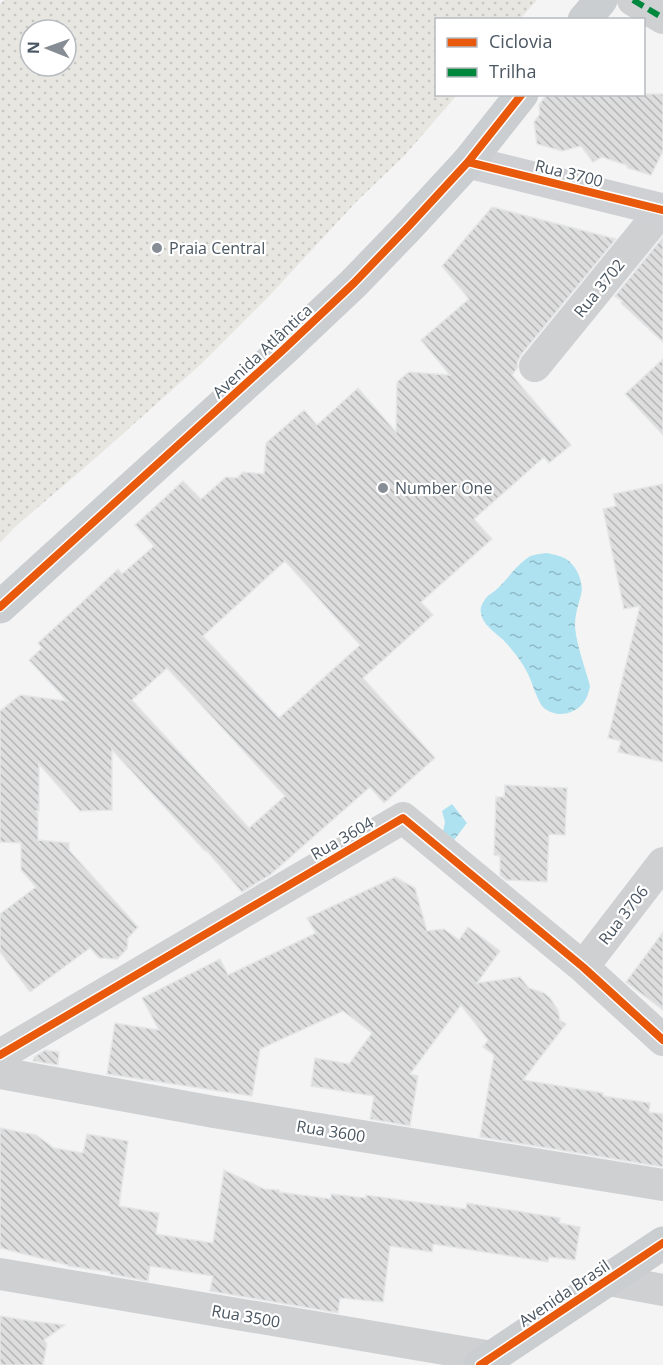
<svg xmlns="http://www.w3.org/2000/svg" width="663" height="1365" viewBox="0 0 663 1365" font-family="'Open Sans',sans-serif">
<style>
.sand{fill:url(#sand-dots);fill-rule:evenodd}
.water{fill:url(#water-ripples)}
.building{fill:url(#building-back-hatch);stroke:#e5e6e7;stroke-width:1.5;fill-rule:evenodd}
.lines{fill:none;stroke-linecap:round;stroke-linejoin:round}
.street{stroke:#ced0d2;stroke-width:32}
.secondary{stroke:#ced0d4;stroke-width:33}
.primary{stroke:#caced1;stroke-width:33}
.quiet{stroke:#00873e;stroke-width:6;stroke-dasharray:12 6;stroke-linecap:butt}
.cycleway-casing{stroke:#fff;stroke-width:11}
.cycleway{stroke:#e8590c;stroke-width:8}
.poi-dot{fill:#868d94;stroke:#fff;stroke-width:2}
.labels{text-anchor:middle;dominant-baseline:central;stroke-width:4.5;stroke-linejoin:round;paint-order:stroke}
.street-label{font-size:16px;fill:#4a5661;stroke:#fff}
.poi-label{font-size:16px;fill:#4a5661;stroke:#fff;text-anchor:start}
</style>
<defs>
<pattern id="sand-dots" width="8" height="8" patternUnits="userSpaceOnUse" patternTransform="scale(1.5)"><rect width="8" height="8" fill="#e7e6e1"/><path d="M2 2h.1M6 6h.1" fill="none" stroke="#c8c7c4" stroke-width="1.8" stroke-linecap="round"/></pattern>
<pattern id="water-ripples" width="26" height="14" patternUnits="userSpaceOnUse" patternTransform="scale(1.5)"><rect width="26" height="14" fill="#aee2f0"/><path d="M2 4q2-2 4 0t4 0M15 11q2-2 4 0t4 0" fill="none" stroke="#90bac6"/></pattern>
<pattern id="building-back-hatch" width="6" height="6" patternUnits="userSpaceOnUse" patternTransform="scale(1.5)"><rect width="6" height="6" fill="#ddddde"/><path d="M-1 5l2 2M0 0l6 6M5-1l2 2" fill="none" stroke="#b5b6b7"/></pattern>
</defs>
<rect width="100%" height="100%" fill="#f4f4f4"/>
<!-- sand -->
<path class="sand" d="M4,0h533l-17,19 -84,1v74l21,1 -53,61 -47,45 -86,93 -71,71 -101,90 -84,72 -15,16v-539zM30,30h36v36h-36z"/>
<!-- water -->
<path class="water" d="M547,553c8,2 16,3 22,8 9,8 15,23 12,34 -3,11 -6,19 -6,32 2,20 10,40 15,59 -2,11 -6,20 -17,25 -9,5 -22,4 -30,-4 -5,-5 -11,-25 -15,-33 -5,-11 -13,-21 -21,-30 -8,-10 -24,-17 -26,-31 -1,-4 0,-8 3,-12 3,-6 9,-8 13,-12 10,-9 18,-22 29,-30 6,-5 14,-5 21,-6z
M452,804l15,19 -16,21 -9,-7 3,-15 -3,-11z"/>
<!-- building -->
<path class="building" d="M547,94h116v57l-12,24 -23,-7 -2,-3 -24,-8 -9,5 -12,-16 -19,5 -25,-7 -3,-22 6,-8 -1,-9z
M492,207l124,32 -95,116 -4,8 1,4 -6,8 59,70 -22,18 -5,-6 -70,62 18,20 -71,63 12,13 -70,63 72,80 -51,45 -14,-16 -100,88 -28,17 -36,-42 -1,1 -93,-101v60l-32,1 -41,-47v47h-3l2,3v26l31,3v7l69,77 -10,11 -1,11 -10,10 -18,-1 -9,-10 -60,44 -30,-40v-38l36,-27 -15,-17v-27l-21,-1v-131l20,-16 47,6 -38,-41 13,-12 -4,-5 80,-74 4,5 32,-28 -19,-21 48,-44 18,18 25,-22 11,1 6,-6 21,2 2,-31 38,-33 13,15 41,-37 38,44 1,-50 12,-10 41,3 -29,-35 48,-41 -27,-33zM285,561l75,84 -81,73 -76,-82zM167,668l118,128 -36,32 -117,-128z
M663,237v105l-42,-39 1,-2 -7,-5z
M663,359v76l-38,-41z
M663,484v278l-45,-10 3,-11 -13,-3 32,-132 -16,3 -21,-100 13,-3 -3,-12z
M505,785l62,3 -2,47 -16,-1 -2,48 -41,-2 -6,-5v-19l-6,-1 2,-58h8z
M395,877l20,11 12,43 17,-2 15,11 9,-13 32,24 -23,32 43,-6 9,11 15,5 6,5 8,12 2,10 6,4 -43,56 80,13v3l47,7 -1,9 14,2v53l-183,-30 14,-82 -11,-8 5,-7 -27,-35 -51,69 8,2 -8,50 -40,-7 4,-23 -63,-10 4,-28 34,6 23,-31 -29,-22 -83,38 -8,47 -145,-22 8,-51 44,7 -17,-32 78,-39 8,16 88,-42 -9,-15z
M663,932v78l-37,-28z
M45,1050l14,2 -1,13 -25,-4 1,-4z
M0,1128l36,7 18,13 29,5 4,-19 41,7 -9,65 40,7 -3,21 57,9 11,-73 40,19 15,1v2l52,7v-5l35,4v-3l100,14 1,-6 93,15 -1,5 21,4 -5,33 -26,-3 -1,5 -115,-18 -1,8 -42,-6 -7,56 -43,-4 -2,15 -128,-22 3,-15 -63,-10 -2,15 -38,-7v-2l-42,-6v-1l-68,-17z
M0,1316l31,5 34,4 -21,15 3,4 -4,21h-43z"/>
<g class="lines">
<!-- street -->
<path class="street" d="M633,0l30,18
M535,366l127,-156
M583,967l80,-104
M0,1055l403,-237 180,149 80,73
M0,1073l214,39 449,73
M0,1274l492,83
M609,1280l54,10"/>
<!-- secondary -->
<path class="secondary" d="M468,162l195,48"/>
<!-- primary -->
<path class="primary" d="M584,20l17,-20
M0,607l283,-257 71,-67 54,-56 60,-65 54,-68
M480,1365l183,-122"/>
<!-- quiet -->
<path class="quiet" d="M633,0l30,18"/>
<defs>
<path id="cycleway" d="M468,162l195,48
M0,607l283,-257 71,-67 54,-56 60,-65 54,-68
M0,1055l403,-237 180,149 80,73
M480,1365l183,-122"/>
</defs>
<!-- cycleway casing -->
<use href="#cycleway" class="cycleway-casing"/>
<!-- cycleway -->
<use href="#cycleway" class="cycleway"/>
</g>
<!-- markers -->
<g class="poi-dot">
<circle cx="157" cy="248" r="6"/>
<circle cx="383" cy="488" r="6"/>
</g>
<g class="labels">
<!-- street labels -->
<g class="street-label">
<text transform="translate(569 173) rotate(14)">Rua 3700</text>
<text transform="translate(599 288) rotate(-51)">Rua 3702</text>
<text transform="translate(262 351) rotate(-43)">Avenida Atlântica</text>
<text transform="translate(342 838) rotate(-30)">Rua 3604</text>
<text transform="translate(623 915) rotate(-52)">Rua 3706</text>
<text transform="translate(331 1131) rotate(9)">Rua 3600</text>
<text transform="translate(564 1293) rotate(-34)">Avenida Brasil</text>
<text transform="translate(246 1316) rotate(10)">Rua 3500</text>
</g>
<!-- poi labels -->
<g class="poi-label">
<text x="169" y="248">Praia Central</text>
<text x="395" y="488">Number One</text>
</g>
</g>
<!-- legend -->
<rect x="435" y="18" width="210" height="78" fill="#ffffff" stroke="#b7bbc0" stroke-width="1.5"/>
<rect x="447" y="38" width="30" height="9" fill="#e8590c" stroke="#b7bbc0" stroke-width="1.5"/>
<text x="489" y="48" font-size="18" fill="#4a5661">Ciclovia</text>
<rect x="447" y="68" width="30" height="9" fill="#00873e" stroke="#b7bbc0" stroke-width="1.5"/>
<text x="489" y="78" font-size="18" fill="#4a5661">Trilha</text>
<!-- north arrow -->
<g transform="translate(48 48) rotate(271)"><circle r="28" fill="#ffffff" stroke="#b7bbc0" stroke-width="1.5"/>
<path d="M0-4.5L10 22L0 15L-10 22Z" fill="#868d94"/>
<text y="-9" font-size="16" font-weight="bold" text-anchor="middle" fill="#4a5661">N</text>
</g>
</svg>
